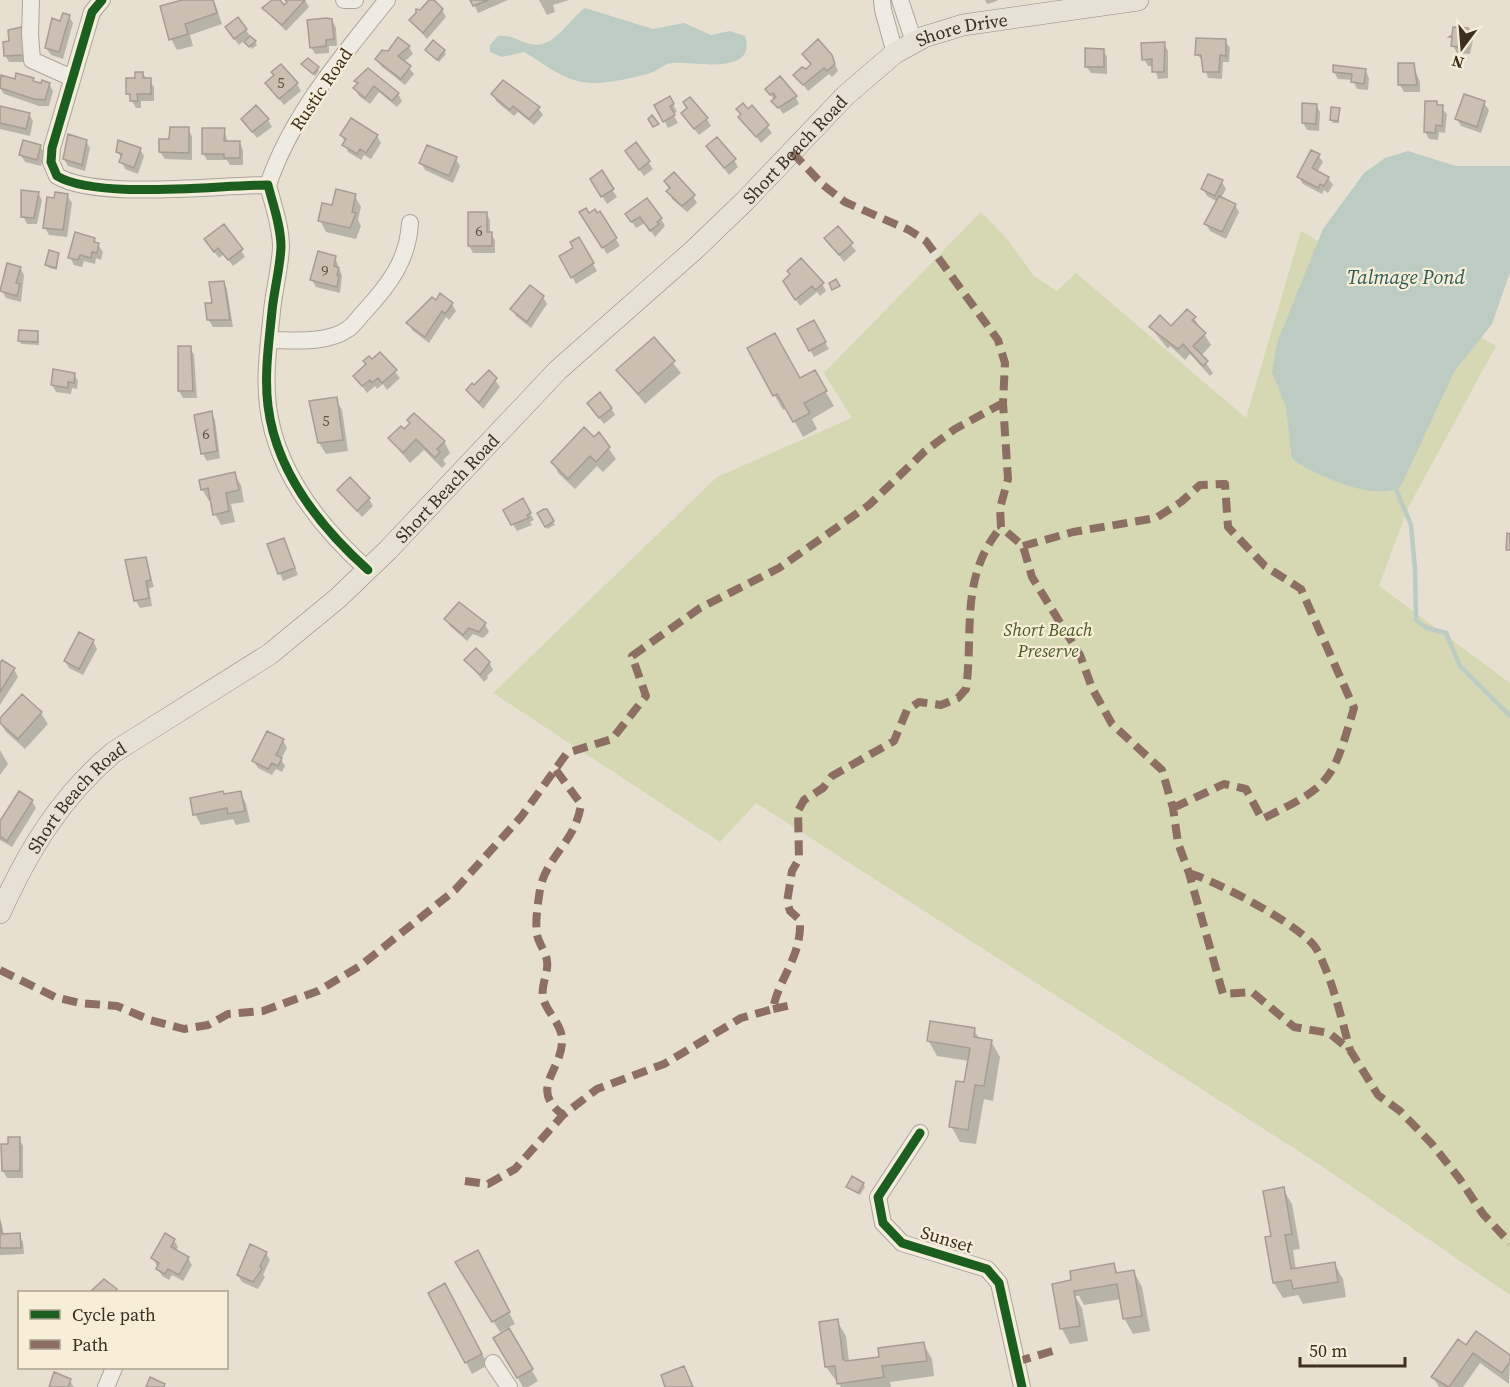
<svg xmlns="http://www.w3.org/2000/svg" width="1510" height="1387" viewBox="0 0 1510 1387" font-family="'Source Serif 4',serif">
<style>
.green{fill:#d6d7b3}
.water{fill:#bcccc2}
.shadow{fill:#0003}
.lines{fill:none;stroke-linecap:round;stroke-linejoin:round}
.stream{stroke:#bcccc2;stroke-width:4.5}
.building{fill:#cbbfb2;stroke:#a89c90;stroke-width:1.5}
.minor-casing{stroke:#ada599;stroke-width:18}
.major-casing{stroke:#928b80;stroke-width:22}
.minor{stroke:#efebe3;stroke-width:16}
.major{stroke:#e6e1d4;stroke-width:21}
.quiet{stroke:#8d6e63;stroke-width:8;stroke-dasharray:15 8;stroke-linecap:butt}
.cycleway-casing{stroke:#f7eed8;stroke-width:13}
.cycleway{stroke:#1b5e20;stroke-width:9}
.labels{text-anchor:middle;dominant-baseline:central;stroke-width:4.5;stroke-linejoin:round;paint-order:stroke}
.number-label{font-size:15px;fill:#605244}
.street-label{font-size:18px;fill:#3d2e20;stroke:#f7eed8}
.park-label{font-size:18px;font-style:italic;fill:#4d5a26;stroke:#f7eed8}
.water-label{font-size:20px;font-style:italic;fill:#2f5d5a;stroke:#f7eed8}
</style>
<rect width="100%" height="100%" fill="#e7e0d1"/>
<!-- green -->
<path class="green" d="M981,212l27,28 26,36 23,15 19,-18 170,145 55,-187 195,115 -88,162 -29,78 131,97v612l-187,-128 -567,-364 -36,39 -227,-149 224,-216 135,-59 -28,-45z"/>
<!-- water -->
<path class="water" d="M585,8l68,21 31,-6 27,12 19,-4 15,5c13,41 -54,25 -71,27 -9,0 -14,6 -21,9 -13,5 -45,11 -59,11 -29,0 -47,-18 -70,-31l-22,5 -12,-5v-7l8,-9c12,-2 21,5 32,8 24,6 39,-25 55,-36z
M1408,151l48,15h54v106l-18,52 -38,48 -53,114c-23,18 -88,-12 -109,-27l-6,-52 -14,-35 5,-29 46,-114 41,-56 21,-15z"/>
<!-- shadow -->
<path class="shadow" d="M183,0h31l8,24 -32,11 3,11 -16,4 -6,-11z
M274,0h4l6,7 4,-4 -2,-3h19l4,7 -23,24 -22,-22z
M472,0h36l-30,13z
M539,0h30l-16,5 2,7 -8,3z
M985,0h12v1l-10,3z
M415,10h27l4,7 -19,22 -16,-19 6,-6z
M69,16l4,7 -10,36 -12,-4 -5,-7 15,-26z
M332,21l4,7 1,18h-8v7l-14,1 -4,-7z
M11,29l16,33h-18l-4,-7 5,-12z
M246,30l11,15 -5,4 -7,-9 -6,5 -8,-10z
M1469,33l4,7 -3,14 -13,-1 -4,-7z
M1225,41l5,7 -1,14h-6l-1,17 -14,-1 -5,-16 -6,-8z
M1164,44l4,7v27l-10,1 -4,-13h-6l-4,-7z
M409,47l4,7 -9,8 10,12 -9,11 -24,-19 -5,-7 13,-7z
M1103,50l4,7v17l-16,-1 -5,-7z
M444,51l2,3 -7,8 -10,-9z
M804,55l27,1 7,15 -6,6 -3,-3 -21,17 -13,-16 11,-4 6,-5z
M303,65l15,3 1,3 -4,5z
M1413,65l7,17v10h-16l-4,-7z
M368,70l30,24 4,7 -5,6 -18,-15 -9,12 -11,-8 -4,-7 3,-4 -2,-4z
M1365,70l4,8 -1,12 -11,-1 -4,-9 -15,-1 -4,-7z
M142,73l12,14v14h-13v7h-5l-8,-14v-15h8z
M2,77l47,7 4,7 -4,15h-10l-35,-12 -4,-6z
M267,84h30l4,7 -17,14z
M767,89l28,7 4,8 -16,10z
M493,95l45,13 5,7 -9,10 -16,-13 -4,4 -17,-14z
M670,98l7,14 -4,2 5,9 -10,5 -12,-22z
M1436,103l11,11 -2,19 -6,-1 -1,8 -9,-1 -4,-7z
M1484,103l5,7 -8,23 -20,-7 -4,-7z
M1316,105l4,7 -1,19 -12,-1 -4,-7z
M0,107l29,7 4,7 -3,15 -30,-7z
M752,107l20,26 -11,10 -21,-26 2,-1 -4,-7 9,2z
M1339,110v13h-6l-2,-3z
M707,119l4,7 -12,9 -12,-15z
M268,120l4,7 -15,11 -10,-12z
M188,129l4,7v24l-27,-1 -5,-7z
M224,130l4,12h11l4,8v15h-13l-3,-5h-20l-4,-7z
M342,135l35,1 4,7 -10,16 -7,-4 -3,5 -13,-8z
M86,141l4,7 -5,23 -17,-5 -4,-7z
M636,144l17,25 -9,7 -13,-18z
M40,146l4,7 -3,13 -16,-4 -4,-7z
M708,147l26,13 4,7 -9,8z
M140,149l4,7 -6,18 -13,-5 -7,-18z
M1318,155l5,7 -6,10 11,6 5,7 -5,8 -4,-3 -2,4 -19,-10 -4,-7z
M456,159l4,7 -7,17 -28,-13 -4,-7z
M602,173l15,24 -10,7 -15,-25z
M666,181l27,15 4,7 -10,9 -15,-13z
M1222,182l4,7 -5,9 14,7 4,7 -13,27 -16,-8 -4,-7 12,-22 -11,-6 -4,-7z
M38,193l4,7 -5,24h-10l-4,-8z
M67,195l5,8 -5,34 -18,-2 -4,-7 11,-28z
M355,196l6,11 -3,13 3,6 -5,13 -30,-7 -6,-12z
M486,213l4,7v13l5,7v13h-22l-4,-7z
M581,213l7,2 11,-2 21,33 -13,8z
M627,215l34,4 4,7 -10,11 -10,-14 -9,5z
M837,228l19,23 -12,11 -18,-24z
M94,239l9,13 -2,8 -5,-2 -1,6 -11,-3 -2,6 -8,-2 -4,-8z
M579,239l18,32 -21,13 -15,-28 14,-7z
M210,246l31,4 4,7 -12,9 -9,-12 -5,4z
M58,254l-1,16 -8,-2 -2,-3z
M335,257l7,19 -2,17 -24,-6 -4,-7z
M20,268l4,7 -3,27 -15,-4 -4,-7z
M792,275l30,9 4,7 -6,5 -3,-4 -17,14 -11,-17z
M223,282l4,7 6,38h-20l-5,-8z
M530,287l13,10 4,7 -16,24 -15,-12 -4,-7z
M436,302l16,2 4,7 -7,9 -3,-3 -17,26 -17,-13 -4,-7 9,-12 3,3z
M1194,318l17,27 -10,11 12,17 -3,3 -20,-22 -5,6 -15,-14 -2,3 -17,-21h20z
M813,322l16,27 -15,8 -15,-27z
M37,333l2,12 -18,-1 -1,-3z
M654,339l27,34 -36,31 -27,-33z
M190,347l4,8 3,43h-14l-4,-7 1,-43z
M749,349l51,31 14,-8 20,34 -22,13 5,10 -14,8 -16,-29 -4,2z
M380,354l20,24 -13,12 -4,-6 -6,5 -2,-3 -8,7 -12,-17z
M489,372l11,15 -17,22 -16,-19 7,-2z
M74,374l4,7 -1,8 -5,-1 -1,6 -15,-2 -4,-7z
M336,399l6,11 6,41 -22,3 -7,-11z
M588,403l23,5 4,7 -11,9z
M211,413l4,7 5,38 -13,3 -4,-7 -7,-38z
M401,428l43,13 6,12 -7,7 3,4 -4,4 -18,-18 -14,13 -20,-24z
M599,434l17,25 -13,13 -6,-6 -22,23 -16,-15 -6,-11z
M234,474l7,11 3,17 -13,2 4,18 -14,3 -6,-11 -3,-14 -3,1 -7,-12z
M339,491l30,8 4,7 -11,11z
M522,500l12,20 -4,2 2,3 -15,6 -12,-20z
M546,511l9,14 -8,4 -8,-15z
M284,540l14,35 -15,6 -14,-36z
M145,558l9,29 -5,1 3,18 -12,2 -4,-7z
M459,604l26,20 4,8 -6,6 -10,-4 -6,7 -17,-15 -4,-7z
M93,641l4,8 -14,26 -14,-7 -4,-7z
M466,660l23,2 4,8 -6,6 1,2 -4,4z
M0,666l14,3 4,8 -18,28z
M41,713l7,11 -23,25 -19,-17 -6,-10z
M283,740l4,8 -6,11 4,7 -3,6 -6,-3 -4,6 -14,-7 -5,-8z
M0,750l8,14 -8,11z
M240,792l6,12 4,18 -14,3 -3,-6 -32,6 -6,-11 29,-18z
M32,801l4,7 -24,39 -12,-7v-16z
M974,1030l6,10 11,1 9,16 -7,44 -9,-2 -8,45 -16,-2 -9,-16 15,-42 3,-23 -32,-5 -9,-16z
M19,1139l4,7v32h-16l-4,-7 7,-25z
M863,1184l2,3 -5,8 -12,-8z
M1283,1189l9,15 8,45 -7,1 3,20 38,-7 9,16 3,18 -43,7 -5,-9 -15,3 -9,-15 -8,-45 7,-1z
M0,1217l4,18h15l4,7 1,12 -24,1z
M174,1240l4,7 -2,4 12,7 4,7 -9,16 -11,-6 -3,5 -7,-4 -9,-18z
M266,1253l4,7 -7,15 2,2 -7,12 -16,-7 -4,-7z
M457,1263h26l32,61 -15,8z
M1113,1265l6,9 15,-2 8,15 8,44 -17,3 -9,-16 -3,-19 -37,6 -5,-9h-4l7,12 6,33 -18,3 -8,-15 -8,-44 19,-3z
M430,1293l21,3 37,69 -16,9z
M837,1321l9,15 3,26 32,-4 42,-15 9,16 2,17 -44,6 1,5h-50l-15,-20z
M509,1331l29,50 -10,6h-5l-28,-48z
M1467,1347l43,9 -1,28 -29,-21 -17,24h-24l-6,-10z
M70,1381l4,6h-24z"/>
<g class="lines">
<!-- stream -->
<path class="stream" d="M1396,489l15,36 4,44 1,51 11,8 19,5 14,33 50,50"/>
</g>
<!-- building -->
<path class="building" d="M182,0h31l4,13 -32,11 3,10 -19,6 -9,-34z
M272,0h8l4,5 3,-3 -2,-2h20l-23,25 -20,-17z
M429,0h5l9,9 -20,24 -14,-13 7,-7v-4l4,1z
M470,0h18l-15,6z
M63,13l7,2 -11,37 -14,-4 7,-30 8,3z
M238,17l9,12 -13,10 -9,-12z
M326,18l6,1 2,20 -8,1v6l-16,2 -3,-28z
M22,27l2,28 -20,1 -1,-14 6,-1 -1,-11z
M1453,27l15,1 2,4 -3,16 -16,-2 1,-9h-3l3,-2z
M250,36l6,5 -7,6 -5,-5z
M398,37l12,9 -12,10 13,10 -10,13 -26,-20 7,-9 6,1z
M1196,38l30,1v17l-6,-1 -1,17h-16l-2,-17h-6z
M818,39l14,16 3,9 -8,7 -3,-3 -21,17 -10,-10 9,-8 4,2 5,-5 -9,-10z
M433,40l12,10 -8,10 -12,-10z
M1165,42l-1,30h-12v-13l-10,1 -1,-17z
M1085,48l19,1v18h-19z
M308,58l11,9 -6,7 -12,-10z
M1398,63h16l3,22h-19z
M281,64l17,19 -19,16 -14,-16 9,-8 -3,-3z
M1333,65l33,4 -2,15 -13,-2 1,-8 -19,-2z
M368,68l31,25 -7,8 -18,-15 -9,12 -12,-10 5,-5 -4,-2z
M135,72h8v6h8v16h-14l1,7h-8v-7h-4v-16h9z
M16,73l18,5 -1,3 8,2 1,-3 8,3 -5,17 -11,-1 -34,-11 1,-13 14,4z
M780,76l17,20 -19,12 -7,-7 5,-4 -3,-4 -3,2 -5,-6z
M503,80l37,27 -11,12 -16,-13 -3,4 -19,-16z
M1464,94l21,7 -8,26 -22,-8z
M670,96l4,8 -4,2 5,9 -12,7 -9,-17z
M690,97l18,21 -14,11 -13,-16 6,-5 -4,-6z
M1425,101h12v4h6l-1,21 -6,-1 -1,8 -11,-1z
M743,103l5,6 4,-4 17,20 -13,12 -18,-20 3,-3 -5,-5z
M1302,103l15,1 -1,20 -14,-1z
M256,105l13,14 -17,13 -11,-13z
M0,106l30,7 -4,16 -26,-6z
M1331,107l9,1 -2,13 -8,-1z
M652,115l7,9 -6,3 -5,-8z
M351,118l27,17 -12,18 -6,-4 -3,5 -15,-9 4,-6 -6,-4z
M170,127h19v26l-30,-1v-13h10z
M202,128h23l-1,13h16v17h-16v-4h-22z
M68,134l19,6 -5,25 -19,-6z
M717,137l19,22 -12,9 -18,-22z
M23,140l18,5 -4,15 -18,-5z
M118,140l23,8 -7,20 -15,-6 3,-8 -6,-2z
M636,142l14,19 -11,9 -14,-19z
M427,145l30,12 -8,19 -30,-13z
M1311,150l9,4 -8,14 17,9 -5,9 -4,-2 -2,4 -21,-11z
M602,170l12,19 -13,8 -11,-18z
M674,172l21,23 -13,11 -16,-15 4,-3 -6,-7z
M1208,174l15,6 -8,16 -14,-7z
M336,189l20,5 -4,18 4,1 -6,15 -32,-7 4,-18 10,2z
M21,190l18,2 -5,26 -13,-1z
M55,192l13,2 -5,36 -20,-2 4,-31 7,1z
M1219,196l17,8 -14,28 -18,-8z
M647,198l15,20 -5,4 2,2 -9,7 -10,-14 -9,5 -6,-8z
M586,208l3,5 6,-4 2,4 3,-2 17,27 -15,10 -23,-36z
M468,212h19v20h5v14h-24z
M224,224l19,25 -15,11 -10,-12 -4,4 -10,-13z
M838,226l15,17 -14,12 -15,-17z
M75,232l20,6 -1,4 5,1 -2,10 -5,-1 -1,6 -11,-3 -2,5 -10,-2z
M579,237l15,26 -23,15 -12,-22 14,-8 -3,-6z
M49,250l10,3 -3,15 -11,-3z
M318,251l18,5 -2,10 5,2 -2,7h2l-2,12 -27,-7z
M801,258l23,25 -9,7 -3,-4 -17,14 -12,-19 7,-7 -3,-3z
M7,263l14,4 -5,16 4,1 -3,12 -17,-5z
M836,279l4,7 -8,4 -3,-7z
M224,281l6,39h-23l-2,-17h7l-3,-21z
M530,285l14,11 -17,26 -17,-13z
M440,293l13,10 -8,11 -3,-3 -17,26 -19,-14 26,-26 4,3z
M1187,309l9,8 -4,3 14,13 -13,13 15,15 -5,5 -20,-22 -5,5 -29,-22 11,-12 11,11z
M814,320l12,22 -17,9 -12,-22z
M19,330l19,1v11l-20,-1z
M775,333l25,45 15,-8 12,21 -23,12 6,10 -17,9 -16,-28 -4,2 -26,-48z
M654,337l21,24 -37,33 -22,-24z
M178,346h13l2,45h-15z
M380,352l17,18 -15,13 -4,-5 -6,5 -2,-3 -8,6 -9,-10 13,-12 -3,-3 6,-5 3,3z
M53,369l22,4 -1,10 -6,-1v6l-17,-3z
M489,370l8,8 -18,25 -13,-13 6,-7 2,2z
M600,392l12,16 -13,10 -12,-15z
M337,397l6,43 -25,3 -9,-42z
M212,411l5,40 -16,3 -7,-39z
M414,413l31,28 -8,8 3,3 -5,6 -19,-19 -13,14 -15,-15 13,-12 3,3 6,-6 -3,-3z
M584,427l10,10 5,-5 11,15 -14,15 -6,-6 -22,23 -17,-17z
M235,472l4,18 -13,3 3,18 -16,4 -5,-27 -7,2 -2,-10z
M350,477l20,21 -13,13 -20,-21z
M523,498l8,15 -4,2 2,3 -18,7 -8,-15z
M544,509h3l7,12 -9,6 -8,-14z
M1507,533l3,1v16h-4z
M284,538l11,30 -17,6 -11,-30z
M146,557l5,23 -5,1 3,17 -15,3 -9,-41z
M459,602l27,21 -7,9 -10,-4 -6,7 -19,-16z
M79,632l15,8 -15,29 -15,-8z
M476,648l14,14 -10,13 -16,-15z
M2,660l13,8 -15,24v-29z
M22,694l20,18 -24,27 -18,-16v-5z
M267,731l17,8 -8,16 6,3 -4,8 -6,-3 -4,6 -16,-8z
M19,791l14,9 -26,41 -7,-5v-15z
M223,791l1,3 17,-3 4,20 -17,3 -1,-6 -34,7 -3,-17z
M930,1021l45,7 -1,9 18,3 -8,46 -9,-1 -7,45 -19,-3 7,-46 8,1 6,-34 -43,-7z
M8,1137h12v34h-18l-1,-27h7z
M852,1176l12,7 -6,10 -12,-6z
M1284,1187l8,47 -7,1 6,34 44,-7 3,20 -45,7 -2,-9 -18,3 -8,-46 6,-1 -8,-45z
M0,1222l2,12 18,-1 1,15h-21z
M165,1233l10,6 -4,8 18,10 -10,18 -11,-6 -3,5 -9,-5 3,-6 -8,-5z
M250,1244l17,8 -7,14 2,3 -9,13 -16,-7z
M478,1250l32,62 -18,10 -37,-60z
M1114,1263l2,10 18,-3 8,46 -19,3 -6,-35 -43,7 6,35 -20,3 -8,-45 19,-4 -1,-9z
M104,1279l13,10 -3,3h-24z
M445,1283l37,71 -17,9 -37,-70z
M838,1319l5,40 3,2 33,-4 -1,-9 46,-6 3,19 -45,5 2,11 -47,7 -2,-18 -10,1 -6,-45z
M509,1328l24,41 -16,9 -24,-40z
M1476,1331l34,24v7l-8,11 -29,-20 -24,34 -18,-10 27,-38 8,6z
M684,1366l9,21h-28l-4,-12z
M54,1372l17,7 -3,8h-19z
M150,1377l15,7 -1,3h-18z"/>
<g class="lines">
<defs>
<path id="minor" d="M31,0l-1,34 2,26 40,18
M102,0l-10,12 -40,136 -1,14 6,14c40,24 160,9 211,9
M344,0h11
M882,0l1,10 12,43
M900,0l14,42
M268,185c5,20 13,41 13,62 -1,22 -7,43 -9,64 -3,31 -8,64 -4,95 8,66 52,121 100,164
M268,185c24,-71 73,-127 119,-185
M270,340c24,0 57,4 78,-11 6,-4 11,-12 16,-17 25,-27 44,-52 46,-89
M920,1133l-42,64 5,26 19,20 85,26 12,14 23,104
M493,1363l16,24
M106,1387l8,-19"/>
<g id="major">
<path id="s1" d="M0,913c28,-62 61,-117 114,-161l156,-98 68,-56 50,-48 170,-180 136,-120 51,-49 101,-106 49,-42 29,-16 39,-12 175,-25"/>
</g>
</defs>
<!-- minor casing -->
<use href="#minor" class="minor-casing"/>
<!-- major casing -->
<use href="#major" class="major-casing"/>
<!-- minor -->
<use href="#minor" class="minor"/>
<!-- major -->
<use href="#major" class="major"/>
<!-- quiet -->
<path class="quiet" d="M792,152l31,33 22,17 64,28 17,11 72,99 7,23 -2,40 5,76 -8,29 1,19 22,19 9,31 48,78 12,33 20,36 50,46 11,38 5,35 11,30 34,121 29,-2 42,35 35,6 21,17 28,45 22,16 31,32 28,35 24,36 27,29
M1023,546l50,-14 83,-14 25,-16 19,-17 25,-1 3,43 37,39 36,23 53,119c-22,74 -22,77 -92,111l-16,-30 -22,-5 -51,24
M556,770l25,34c-5,38 -34,51 -41,85 -2,15 -5,31 -3,46 2,9 9,17 10,26 2,13 -8,26 -3,40 5,13 17,24 18,37 2,32 -35,50 1,77l34,-26 67,-25 77,-46 32,-9c6,-32 29,-52 27,-89l-10,-9 -3,-9 5,-31 7,-12 -1,-48 6,-11 19,-12 9,-12 62,-35 13,-31 12,-8 22,3 17,-7 8,-9c8,-58 -7,-111 35,-162
M1189,873c27,8 116,54 128,77 16,31 24,67 33,100
M0,970l55,27 25,6 37,3 33,14 34,9 24,-4 20,-11 35,-3 55,-20 42,-25 95,-76 66,-73 46,-64 45,-14 34,-43 -14,-40 68,-48 79,-40 90,-63 56,-54 30,-22 48,-26
M773,1009l19,-4
M465,1181l23,3 27,-15 48,-54
M1016,1362l43,-13"/>
<defs>
<path id="cycleway" d="M102,0l-10,12 -40,136 -1,14 6,14c40,24 160,9 211,9 5,20 13,41 13,62 -1,22 -7,43 -9,64 -3,31 -8,64 -4,95 8,66 52,121 100,164
M920,1133l-42,64 5,26 19,20 85,26 12,14 23,104"/>
</defs>
<!-- cycleway casing -->
<use href="#cycleway" class="cycleway-casing"/>
<!-- cycleway -->
<use href="#cycleway" class="cycleway"/>
</g>
<g class="labels">
<!-- number labels -->
<g class="number-label">
<text x="281" y="82">5</text>
<text x="479" y="230">6</text>
<text x="325" y="270">9</text>
<text x="326" y="420">5</text>
<text x="206" y="433">6</text>
</g>
<!-- street labels -->
<g class="street-label">
<text stroke="none"><textPath href="#s1" startOffset="1323">Shore Drive</textPath></text>
<text transform="translate(321 89) rotate(-56)">Rustic Road</text>
<text stroke="none"><textPath href="#s1" startOffset="1112">Short Beach Road</textPath></text>
<text stroke="none"><textPath href="#s1" startOffset="626">Short Beach Road</textPath></text>
<text stroke="none"><textPath href="#s1" startOffset="140">Short Beach Road</textPath></text>
<text transform="translate(947 1239) rotate(17)">Sunset</text>
</g>
<!-- park labels -->
<g class="park-label">
<text x="1048" y="629">Short Beach<tspan x="1048" dy="21">Preserve</tspan></text>
</g>
<!-- water labels -->
<g class="water-label">
<text x="1406" y="277">Talmage Pond</text>
</g>
</g>
<!-- legend -->
<rect x="18" y="1291" width="210" height="78" fill="#f7eed8" stroke="#ada18e" stroke-width="1.5"/>
<rect x="30" y="1310" width="30" height="9" fill="#1b5e20" stroke="#ada18e" stroke-width="1.5"/>
<text x="72" y="1321" font-size="18" fill="#3d2e20">Cycle path</text>
<rect x="30" y="1340" width="30" height="9" fill="#8d6e63" stroke="#ada18e" stroke-width="1.5"/>
<text x="72" y="1351" font-size="18" fill="#3d2e20">Path</text>
<!-- north arrow -->
<g transform="translate(1462 48) rotate(196)" stroke="#f7eed8" stroke-width="4.5" paint-order="stroke">
<path d="M0-4.5L10 22L0 15L-10 22Z" fill="#3d2e20"/>
<text y="-9" font-size="16" font-weight="bold" text-anchor="middle" fill="#3d2e20">N</text>
</g>
<!-- scale -->
<path d="M1300 1357v9h105v-9" fill="none" stroke="#3d2e20" stroke-width="3"/>
<text x="1309" y="1357" font-size="18" fill="#3d2e20" stroke="#f7eed8" stroke-width="4.5" paint-order="stroke">50 m</text>
</svg>
